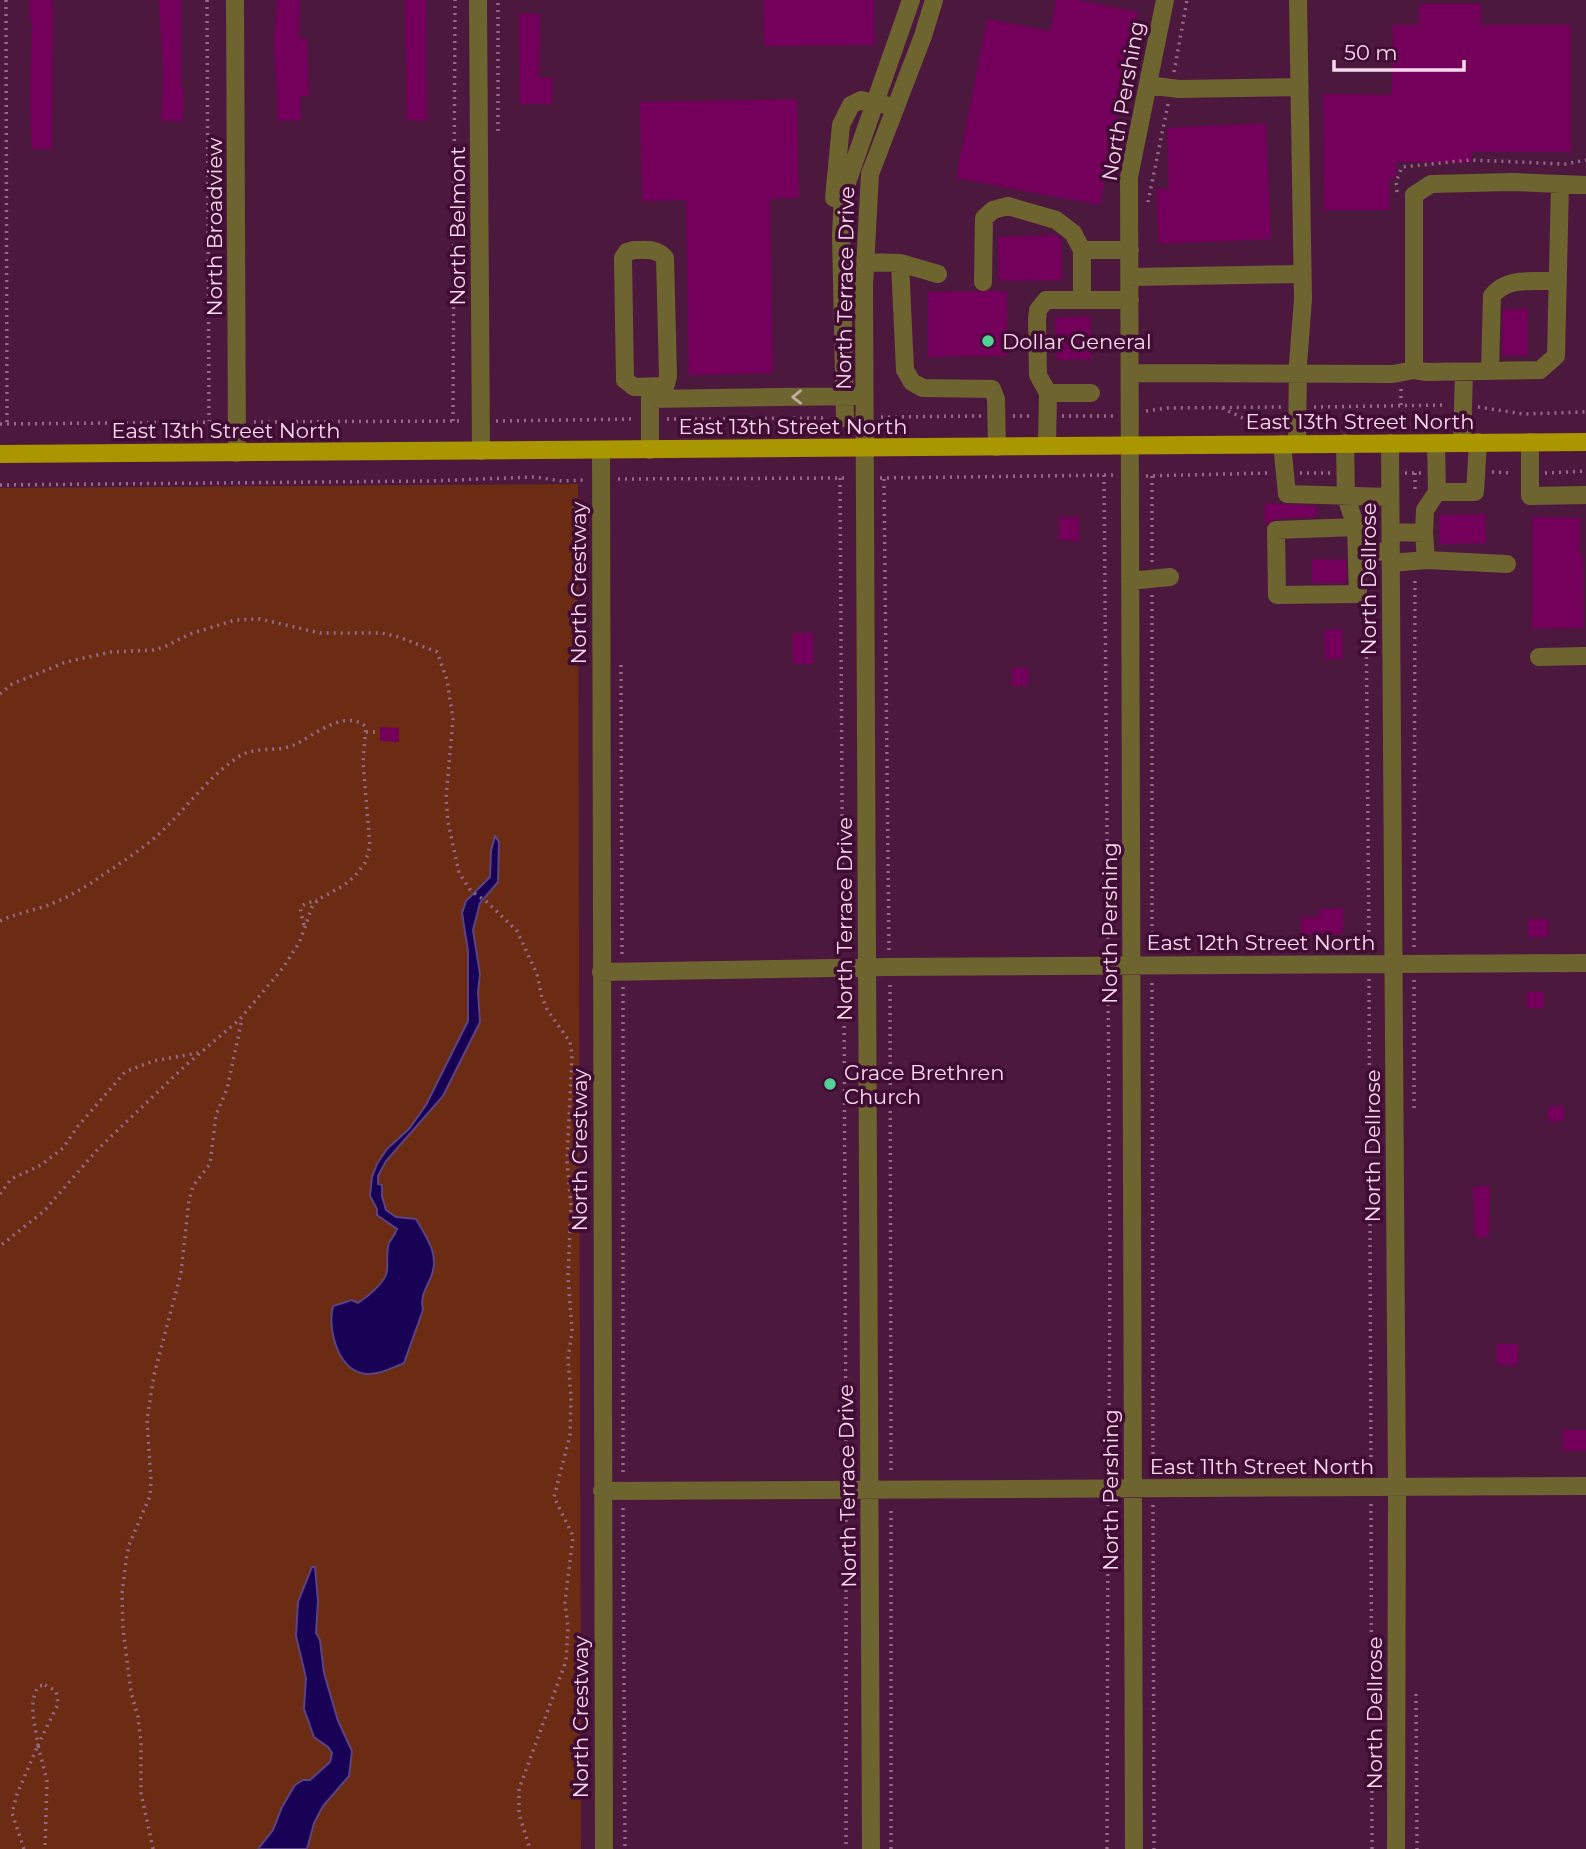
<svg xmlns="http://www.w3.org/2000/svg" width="1586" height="1849" viewBox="0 0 1586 1849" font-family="Montserrat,sans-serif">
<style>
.green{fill:#6c2c13}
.water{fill:#170255;stroke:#5c4383;stroke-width:2}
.building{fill:#75005c}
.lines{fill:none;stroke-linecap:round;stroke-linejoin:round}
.path{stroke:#966988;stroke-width:3.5;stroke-dasharray:2 5;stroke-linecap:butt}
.minor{stroke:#6d642f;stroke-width:18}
.major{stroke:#aa9700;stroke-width:18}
.oneway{stroke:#c3aba2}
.poi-dot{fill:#51d398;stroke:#410c33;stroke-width:2.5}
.labels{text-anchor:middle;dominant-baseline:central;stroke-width:7;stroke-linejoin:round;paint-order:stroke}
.street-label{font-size:21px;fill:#fcdaef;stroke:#410c33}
.poi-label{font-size:21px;fill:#fcdaef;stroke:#410c33;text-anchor:start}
</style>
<rect width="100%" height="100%" fill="#4c183e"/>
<!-- green -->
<path class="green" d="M578,484l3,1365h-581v-1361z"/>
<!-- water -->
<path class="water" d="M495,836l4,6 -1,40 -18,21 -7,27 7,44 -2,18 2,30 -37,74 -57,65 -8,15v8l4,1v11l4,14 10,7 20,2c11,19 24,36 15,58 -5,12 -11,19 -8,33l-19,53c-12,5 -29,14 -43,10 -25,-7 -33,-46 -28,-67l19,-6 6,3c9,-6 28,-21 29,-32 1,-8 -1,-20 2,-28 3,-5 6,-8 8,-14l-20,-14v-6l-7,-13 2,-19 5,-13 10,-15 22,-20 17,-24 42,-84v-70l-6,-38 4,-12 24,-24 1,-26z
M312,1567h3l3,34 -2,32 4,7 4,33 14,48 14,30 -3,25 -26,30 -9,17 -7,26h-49l15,-19 9,-23 13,-22 8,-5h7l20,-18 2,-9 -4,-6 -14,-10 -10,-28 2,-31 -10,-42 2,-34z"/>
<!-- building -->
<path class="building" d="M29,0h23l1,7 -1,142h-20l-2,-43 2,-87h-3z
M159,0h22v87h3l-1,34h-22l2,-47z
M277,0h23l-1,38h8l2,58h-9l1,24 -23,1 -4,-82z
M405,0h21l1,121 -20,-1z
M763,0h111l1,45 -111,1z
M1056,0h21l61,12 -38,193 -144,-27 31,-159 63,12z
M1419,4h62v21h90v127h-99v10h-76v16h-7v32h-65l-1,-116 69,1 1,-70h26z
M519,14h21l-1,64h14l-1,26h-32z
M797,99l2,99 -29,1 3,174 -84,2 -3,-175 -44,1 -2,-99z
M1266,123l5,116 -112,5 -3,-55h13l-2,-61z
M1057,235l4,3 1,42 -63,1 -1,-44z
M989,291h18v65l-79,1v-65z
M1503,309h25v47l-26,-1z
M1090,316l2,43 -35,1 -2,-42z
M1265,503l52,3v11l-41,2 -11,5z
M1485,514l1,29 -46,1 -1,-29z
M1059,517h20v24l-20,-1z
M1532,517l48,1 -1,37h4l1,73 -52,1z
M1312,559l34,1v23h-34z
M1342,629l1,30h-18l-1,-29z
M793,633h20v31h-20z
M1012,668h16v18h-16z
M380,727l19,1v14l-19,-1z
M1343,908v26h-42v-17h18v-8z
M1528,919h20v18h-20z
M1527,992h17v16h-17z
M1564,1106v15l-16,1v-15z
M1490,1186l-1,51h-14l-2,-50z
M1497,1344h21v21h-21z
M1563,1430h23v21h-23z"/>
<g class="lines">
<!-- path -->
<path class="path" d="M6,0l1,424
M207,0l2,421
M1174,72l13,-72
M498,131v-131
M1397,192l-1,-10 6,-15 68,-7 95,4 21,-4
M1148,202l20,-98
M1401,405v-16
M1314,407l132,-2
M1478,407l45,7 63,-2
M1222,408l23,11
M1146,411l21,-3 114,-1
M1013,416h17
M1062,416h52
M881,417l100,-1
M667,419l160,-1
M453,421l2,-421
M496,421l139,-2
M254,422l209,-1
M0,424l222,-2
M1492,472l21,1
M1300,473h31
M1405,473h17
M1415,473v19
M1545,473l41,-2
M1104,475l4,476
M1146,476l122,-3
M1152,476v86
M840,478l3,474
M880,478l234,-3
M618,479l230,-1
M884,479l5,473
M0,485l427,-4 108,-4 27,4 23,-1
M1152,595v356
M1366,608l3,339
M621,665l1,289
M0,694l12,-10 54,-22 45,-10 42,-2 11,-3 26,-13 45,-14 25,-1 60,14h61l18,4 38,15 10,28 6,39 -7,79 2,24 11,51 12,18 16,11 30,29 20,43 5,24 6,13 22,31 2,14 -5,105 4,45 -3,71 4,54 -4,28 3,38 -1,38 -16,62 19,39 -8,66 3,26 -2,33 -47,128v25l11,35
M366,732h14
M0,921c15,-7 30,-10 46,-15 16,-6 37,-17 51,-27 20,-14 43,-28 61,-44 27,-25 49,-57 80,-78 19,-12 37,-4 56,-12 21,-10 51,-37 72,-18l-3,35 7,84 -5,17 -11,14 -11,9 -24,13 -7,8 -12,34 -17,27 -44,52 -53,45 -88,84 -54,62 -44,35
M304,925c-5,-21 -7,-18 13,-25
M1414,947l1,-370
M1369,979l2,493
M1108,983l2,254 -1,235
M1152,983l1,489
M844,984l2,489
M890,985l1,489
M623,987v489
M1414,1108v-128
M0,1194l11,-15 30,-14 22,-17 15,-22 47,-54 28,-11 45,-8
M1371,1504l1,345
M1153,1505l1,344
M846,1506v343
M623,1508l2,341
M45,1685l11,6 2,13 -20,41c-2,-18 -11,-43 1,-59z
M1416,1694l1,155
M24,1849l-12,-36 5,-19 21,-49 9,36 -2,68
M153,1849l-12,-56v-50l-3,-26 -7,-25 -8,-63 -1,-36 4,-32 3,-16 21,-49 1,-15 -4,-61 7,-45 27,-102 8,-73 4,-14 17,-22 6,-49 11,-26 15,-70
M891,1849v-343
M1107,1849l1,-344"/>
<!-- minor -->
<path class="minor" d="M235,0l2,453
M478,0l3,451
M1148,85l31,4 120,-2
M1560,184l-4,172 -16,14 -113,2 -13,-2v-175l17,-11 80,-2 75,3
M834,198l7,-73 10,-20 10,-5 25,5
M634,250c12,0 23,-2 31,8l3,118 -2,8 -4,2 -28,1 -9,-7 -2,-122 4,-6z
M865,262l35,1 5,107 7,12 11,6 69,1 4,10 1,48
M900,263l38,11
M1130,277l172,-3
M983,282l1,-64 9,-8 15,-4 48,14 17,13 9,17
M1082,300v-50h48
M1490,371l2,-75c15,-20 42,-14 66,-15
M1130,373l263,1 21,-4
M650,387v63
M1048,393l-10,-18 -1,-55 1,-10 8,-10h84
M650,399l205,-3
M845,418l-4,-183 2,-41 68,-194
M1530,442v54l56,-1
M1345,443l1,54 10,30 -80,3 1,65 81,-1 -2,-67
M1390,443l7,1045 -1,361
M1436,443l1,49h38l3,-50
M1462,443l2,-71
M1282,444l5,50 103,3
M1297,444l1,-80 5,-65 -5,-299
M1047,446l1,-53h43
M601,450l3,1399
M1391,532l33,1 1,-23 12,-18
M1357,552l34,-1
M1426,560l81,4
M1391,563l35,-3 -2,-27
M1130,581l40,-4
M1539,657l47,-1
M601,972l288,-5 697,-4
M602,1491l984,-5
M871,1849l-7,-1564 6,-111 53,-138 11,-36
M1134,1849l-5,-1672 36,-177"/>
<!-- major -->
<path class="major" d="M0,454l1586,-12"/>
</g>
<!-- one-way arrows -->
<defs><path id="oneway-chevron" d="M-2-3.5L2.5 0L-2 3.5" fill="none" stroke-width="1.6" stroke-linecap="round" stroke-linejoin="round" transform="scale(1.75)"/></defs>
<use class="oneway" href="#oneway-chevron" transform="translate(797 397) rotate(179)"/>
<!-- markers -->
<g class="poi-dot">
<circle cx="988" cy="341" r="7"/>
<circle cx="830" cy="1084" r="7"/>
</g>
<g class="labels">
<!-- street labels -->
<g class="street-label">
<text transform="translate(1123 101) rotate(-80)">North Pershing</text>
<text transform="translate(457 226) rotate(-90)">North Belmont</text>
<text transform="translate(214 227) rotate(-90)">North Broadview</text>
<text transform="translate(845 288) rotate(-89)">North Terrace Drive</text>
<text x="1360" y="421">East 13th Street North</text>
<text x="793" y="426">East 13th Street North</text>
<text x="226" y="430">East 13th Street North</text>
<text transform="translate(1368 579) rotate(-90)">North Dellrose</text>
<text transform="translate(578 583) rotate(-90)">North Crestway</text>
<text transform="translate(844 919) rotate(-90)">North Terrace Drive</text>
<text transform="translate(1109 923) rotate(-90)">North Pershing</text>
<text x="1261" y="942">East 12th Street North</text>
<text transform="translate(1372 1146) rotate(-90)">North Dellrose</text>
<text transform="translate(579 1150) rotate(-90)">North Crestway</text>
<text x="1262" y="1466">East 11th Street North</text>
<text transform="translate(847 1486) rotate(-91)">North Terrace Drive</text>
<text transform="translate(1110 1490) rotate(-90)">North Pershing</text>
<text transform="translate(1374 1713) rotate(-90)">North Dellrose</text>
<text transform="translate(580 1717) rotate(-90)">North Crestway</text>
</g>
<!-- poi labels -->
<g class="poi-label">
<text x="1002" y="341">Dollar General</text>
<text x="844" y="1072">Grace Brethren<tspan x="844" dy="24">Church</tspan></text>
</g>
</g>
<!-- scale -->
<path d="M1334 60v10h130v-10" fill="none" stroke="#fcdaef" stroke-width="3.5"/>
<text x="1344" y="60" font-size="21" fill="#fcdaef" stroke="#410c33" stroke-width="5" paint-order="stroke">50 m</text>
</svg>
